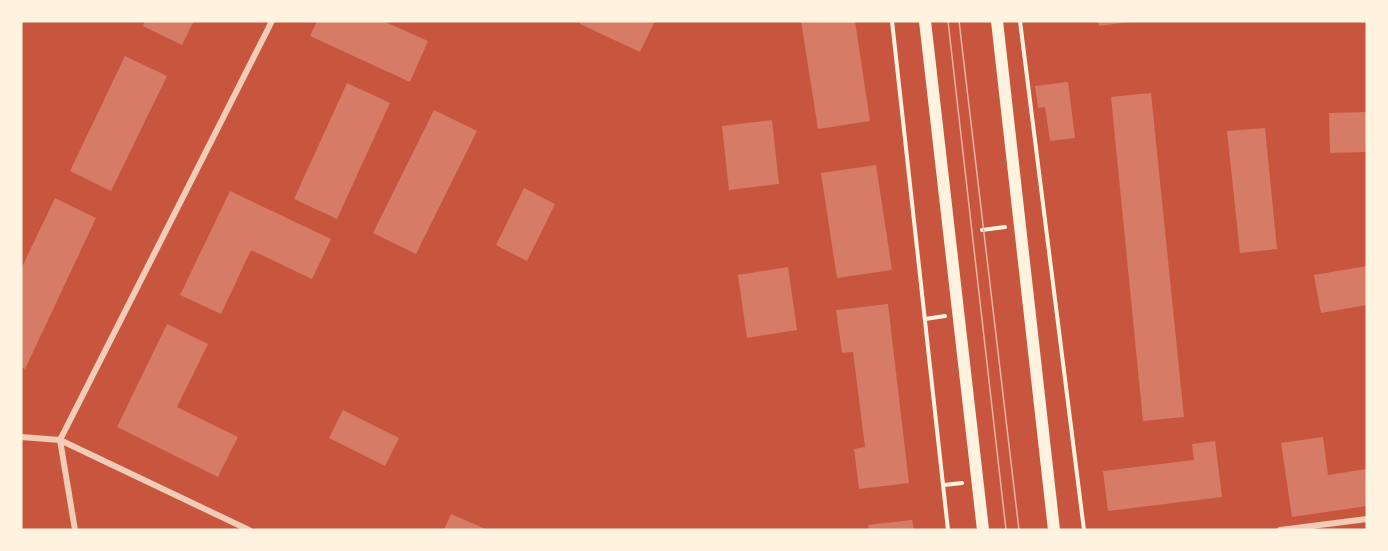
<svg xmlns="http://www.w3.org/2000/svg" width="1388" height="551" viewBox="0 0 1388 551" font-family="Overpass,sans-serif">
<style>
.building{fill:#d67c66}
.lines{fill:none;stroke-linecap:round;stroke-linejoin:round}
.path{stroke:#fff3e0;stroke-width:4}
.minor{stroke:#f1ccb7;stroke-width:6}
.secondary{stroke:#fff3e0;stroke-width:12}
.tram{stroke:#e9b49f;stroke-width:1.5}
</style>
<rect width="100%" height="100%" fill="#c8553d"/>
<!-- building -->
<path class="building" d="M145,21h49l-12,24 -39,-19z
M317,21h66l45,20 -18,41 -100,-46z
M581,21h74l-15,31 -60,-28z
M801,21h54l15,100 -52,8z
M1098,21h29l1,1 -29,4z
M125,56l42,20 -56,115 -41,-20z
M1068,82l7,56 -25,3 -5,-34 -7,1 -3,-22z
M347,83l43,20 -53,116 -43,-20z
M1151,93l33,324 -41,4 -32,-324z
M434,110l43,21 -61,123 -43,-21z
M1367,112v40l-37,1 -1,-40z
M772,120l7,64 -50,6 -7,-64z
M1265,128l12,121 -37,4 -13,-122z
M876,165l16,105 -55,8 -16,-105z
M524,188l31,16 -28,57 -31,-16z
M230,191l101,48 -19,40 -61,-29 -30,64 -41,-19z
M55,198l41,20 -71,151 -4,-2v-98z
M1367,266v39l-46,8 -7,-38z
M788,267l9,63 -50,8 -9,-63z
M888,304l21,179 -50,6 -5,-40 11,-2 -12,-95 -11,1 -6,-43z
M167,324l41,20 -31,63 61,30 -20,40 -101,-50z
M343,410l56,28 -14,28 -56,-28z
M1323,437l5,38 39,-6v37l-75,11 -11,-74z
M1215,441l7,56 -114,14 -5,-40 91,-11 -2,-16z
M451,514l37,16h-44z
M912,520l2,10h-45l-1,-5z"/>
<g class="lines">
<!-- path -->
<path class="path" d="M892,21l56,509
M1020,21l64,509
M982,230l23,-3
M925,319l20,-3
M944,485l18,-2"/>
<!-- minor -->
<path class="minor" d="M21,437l39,3 189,90
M75,530l-15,-90 212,-419
M1280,530l87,-11"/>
<!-- secondary -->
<path class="secondary" d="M925,21l58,509
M997,21l57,509"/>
<!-- tram -->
<path class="tram" d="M948,21l58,509
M959,21l60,509"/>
</g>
<!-- border -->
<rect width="1388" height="551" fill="none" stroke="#fff3e0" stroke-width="45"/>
</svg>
